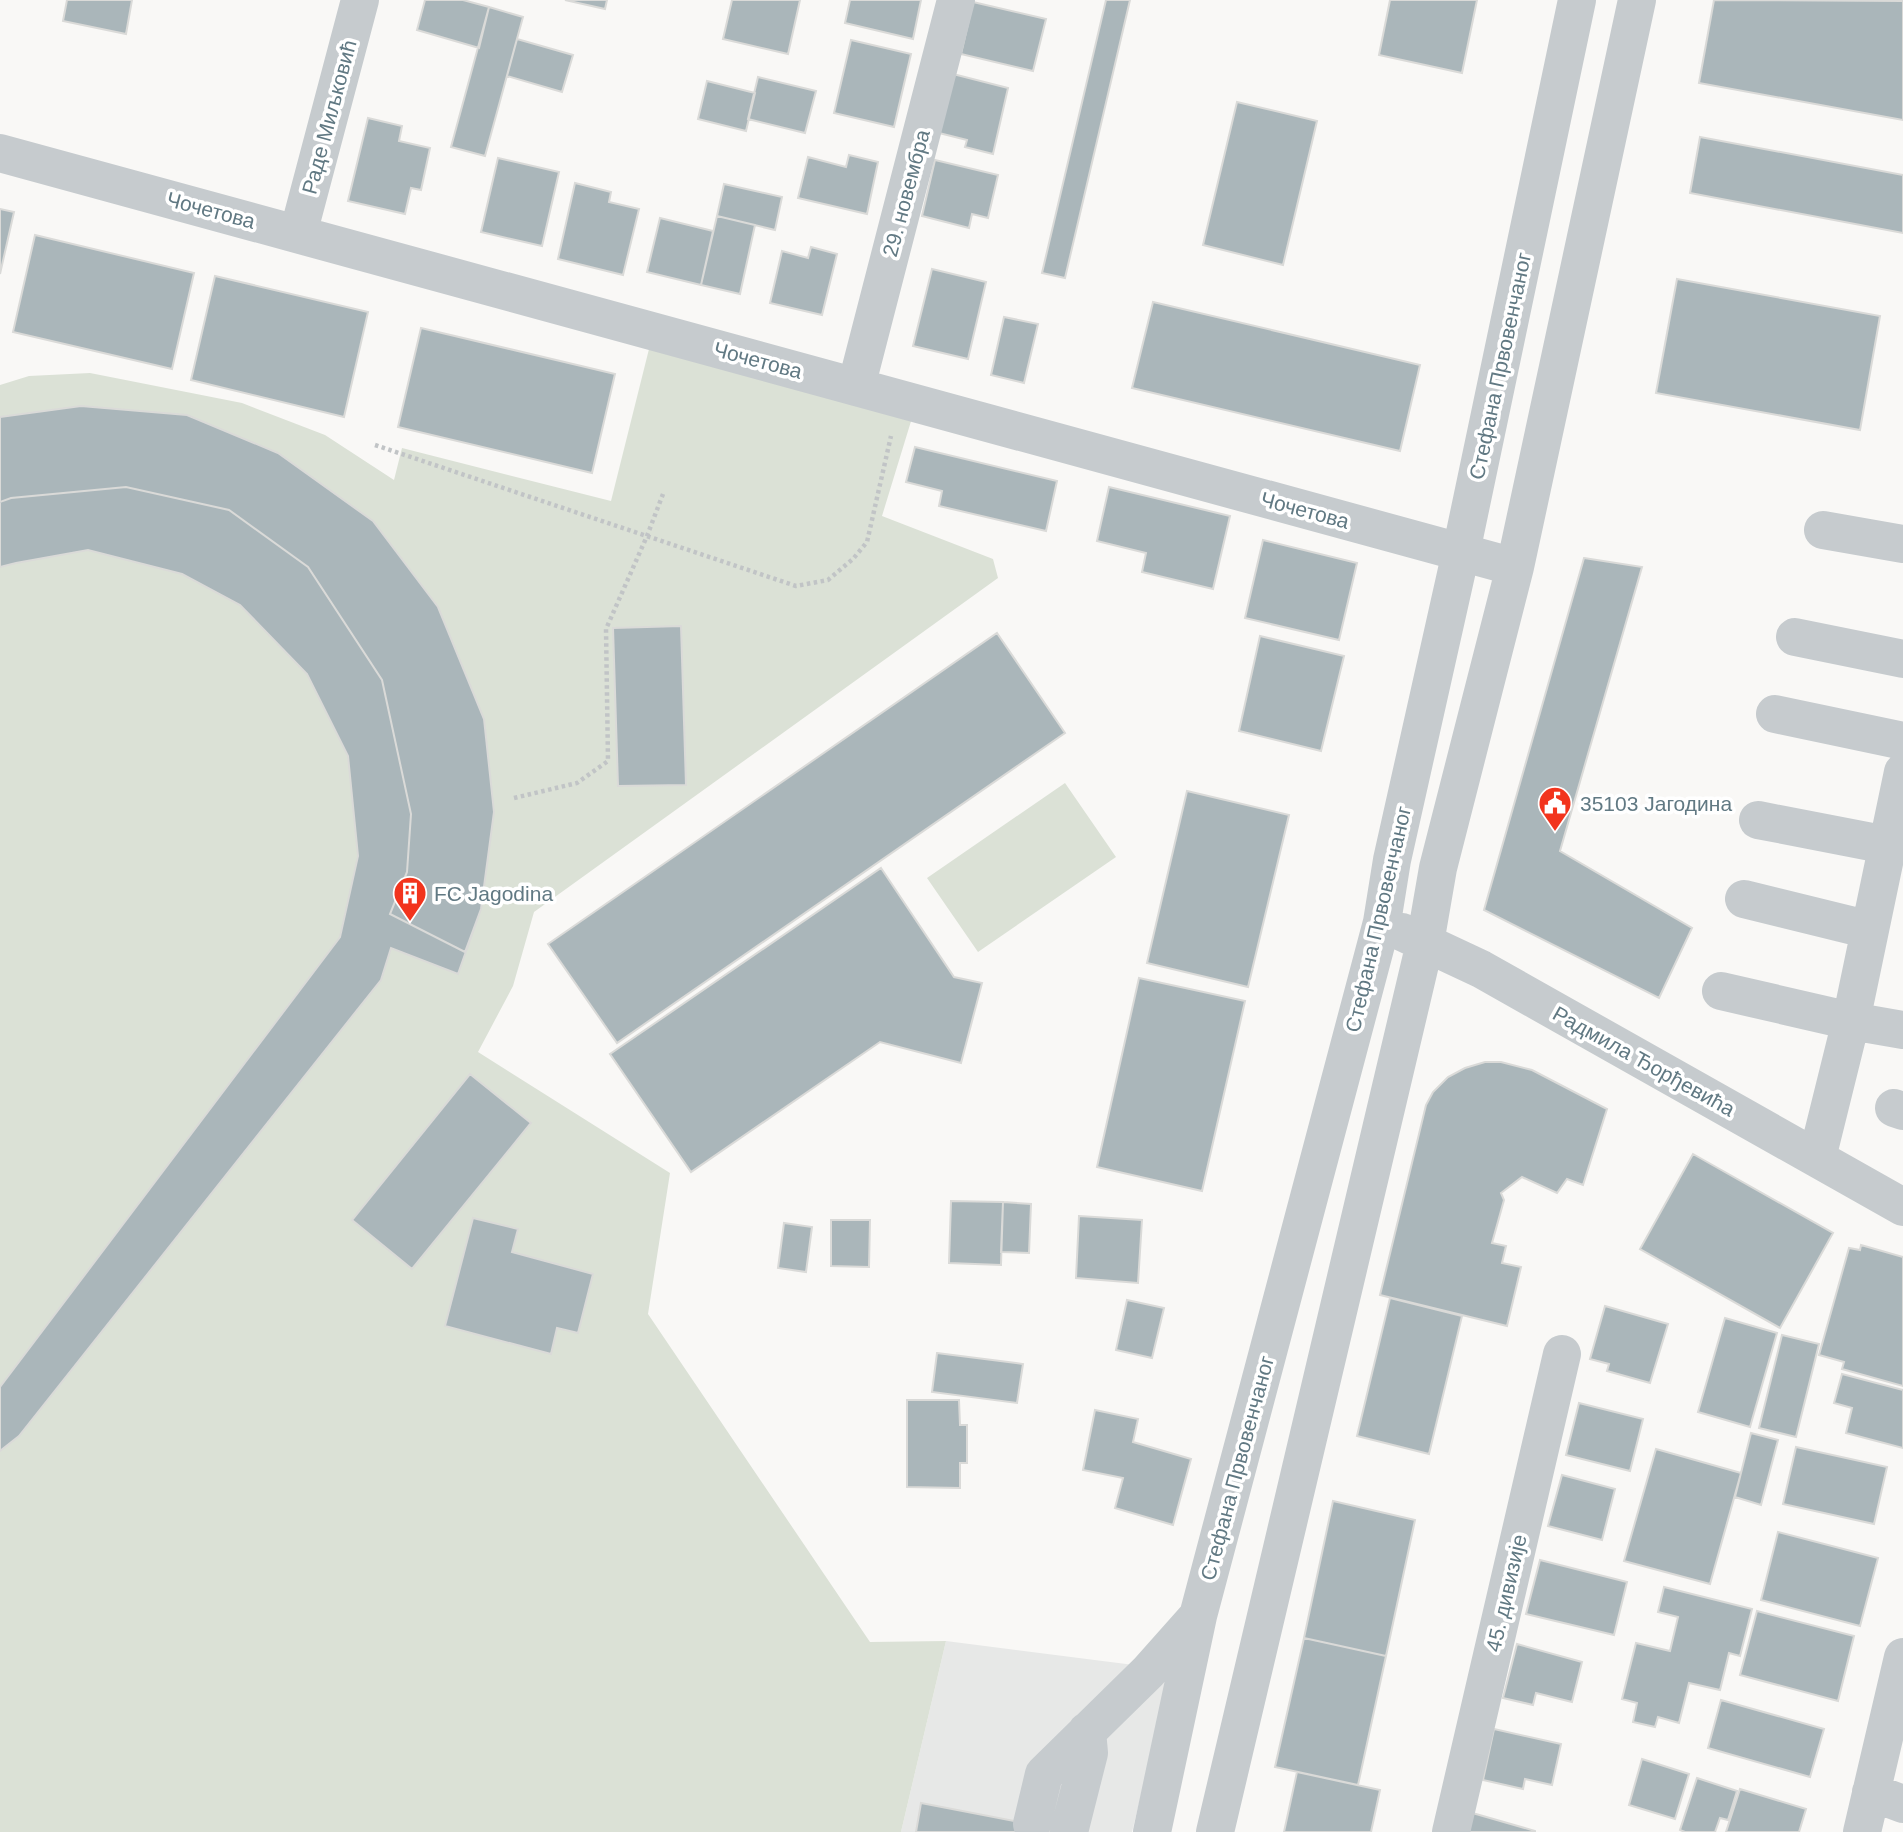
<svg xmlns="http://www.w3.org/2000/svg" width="1903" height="1832" viewBox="0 0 1903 1832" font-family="Arial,sans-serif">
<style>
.built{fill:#e7e8e7}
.green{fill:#dbe1d6}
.building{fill:#aab6ba;stroke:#dadad8;stroke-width:2}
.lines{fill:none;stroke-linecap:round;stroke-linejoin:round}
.path{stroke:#c1c4c6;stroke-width:4.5;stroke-dasharray:3.5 3.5;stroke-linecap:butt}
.minor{stroke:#c6cbce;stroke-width:38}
.labels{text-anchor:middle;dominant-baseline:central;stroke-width:7;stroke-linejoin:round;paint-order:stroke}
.street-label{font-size:21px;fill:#617983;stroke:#fff}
.poi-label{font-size:21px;fill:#617983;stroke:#fff;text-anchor:start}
</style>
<rect width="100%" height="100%" fill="#f9f8f6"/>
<!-- built -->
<path class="built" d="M1184,1619l-52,213h-231l45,-191 188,24z"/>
<!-- green -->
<path class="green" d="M649,349l263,69 -30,98 111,43 5,19 -464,334 -21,74 -35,66 192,121 -22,141 222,328 76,-1 -45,191h-901v-1447l29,-9 61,-3 152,30 83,32 69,45 8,-32 209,53z
M1065,783l51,74 -138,95 -51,-74z"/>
<!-- building -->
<path class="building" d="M67,0h65l-6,34 -63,-13z
M425,0h38l26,7 -10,41 -62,-18z
M565,0h42l-2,9z
M732,0h68l-12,54 -65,-15z
M850,0h71l-8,39 -68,-16z
M1106,0h24l-65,278 -23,-5z
M1390,0h87l-15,73 -83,-18z
M1714,0l189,1v119l-204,-37z
M973,2l73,17 -13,52 -72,-17z
M489,7l34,10 -38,139 -34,-9z
M517,39l56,16 -11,37 -55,-16z
M851,40l60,14 -17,73 -60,-14z
M953,74l55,14 -15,66 -28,-7 2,-7 -28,-7z
M758,77l58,14 -11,42 -57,-14z
M707,81l48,12 -9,38 -48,-12z
M1237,102l80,19 -34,144 -80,-20z
M368,118l34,8 -3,15 31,7 -9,42 -10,-2 -6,26 -57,-13z
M1700,137l203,38v58l-213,-40z
M849,155l29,7 -11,52 -69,-16 10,-41 38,10z
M498,158l61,14 -17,74 -61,-14z
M935,160l63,15 -10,43 -16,-4 -3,14 -47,-12z
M575,183l36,9 -2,10 30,7 -16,66 -65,-16z
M724,184l58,13 -7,33 -58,-14z
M0,209l14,3 -14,62z
M717,216l38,9 -15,69 -39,-9z
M660,218l53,13 -12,54 -54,-13z
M35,235l159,38 -22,96 -159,-37z
M811,247l26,7 -15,61 -52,-12 12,-52 26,7z
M932,269l54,13 -18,77 -55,-13z
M215,276l153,36 -24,105 -153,-37z
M1677,279l203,37 -20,114 -204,-37z
M1153,302l267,63 -20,86 -268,-63z
M1004,317l34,7 -14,59 -33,-8z
M421,328l194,46 -23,99 -194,-46z
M81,406l106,9 91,38 95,68 65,86 46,112 10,93 -13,97 -23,65 -67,-26 -10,32 -362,456 -19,15v-64l340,-450 18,-81 -10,-100 -41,-82 -67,-69 -58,-31 -94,-24 -72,13 -16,4v-150z
M81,406l106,9 91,38 95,68 65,86 46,112 10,93 -13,97 -23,65 -67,-26 -10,32 -362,456 -19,15v-64l340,-450 18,-81 -10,-100 -41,-82 -67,-69 -58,-31 -94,-24 -72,13 -16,4v-150z
M81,406l106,9 91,38 95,68 65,86 46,112 10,93 -13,97 -16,43 -75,-38 17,-42 4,-58 -29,-134 -74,-113 -79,-57 -103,-23 -115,11 -11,4v-85z
M915,447l142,34 -11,50 -107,-25 3,-15 -36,-9z
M1109,487l121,29 -17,73 -71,-17 4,-19 -49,-12z
M1263,540l94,23 -18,77 -94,-22z
M1584,558l58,9 -82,284 132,77 -33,70 -175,-88z
M681,626l5,159 -68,1 -5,-158z
M997,633l68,100 -448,310 -69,-99z
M1260,636l84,20 -23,95 -82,-20z
M1187,791l102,24 -41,172 -101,-24z
M881,868l73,109 28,6 -21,80 -81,-21 -189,130 -81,-118z
M1139,978l106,23 -43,190 -105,-24z
M1485,1062h16l31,8 75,39 -24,76 -16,-6 -10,14 -35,-16 -21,16 3,7 -12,43 14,3 -4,17 19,4 -14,59 -127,-31 46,-190 7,-13 15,-15 17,-9z
M470,1074l61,49 -119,146 -60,-49z
M1693,1154l140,79 -53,95 -140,-79z
M951,1201l52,1 -2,63 -52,-2z
M1003,1202l28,2 -2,49 -28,-1z
M1079,1216l63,4 -4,63 -62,-5z
M473,1218l45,11 -6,23 81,22 -15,59 -21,-5 -6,26 -106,-28z
M831,1220h39l-1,47 -38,-1z
M784,1223l28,4 -6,45 -28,-4z
M1861,1245l42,12v129l-61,-17 2,-7 -25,-7 30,-107 11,2z
M1390,1298l72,18 -33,138 -72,-18z
M1127,1300l37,8 -12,50 -36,-8z
M1605,1306l63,18 -18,59 -43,-12 2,-7 -19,-5z
M1725,1318l52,15 -27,94 -52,-15z
M1782,1335l37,9 -23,93 -37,-9z
M937,1353l86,11 -6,39 -85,-11z
M1842,1374l61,16v58l-57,-15 6,-25 -18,-5z
M907,1400h52l1,25h7v38h-7v25l-53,-1z
M1579,1403l64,16 -13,52 -64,-16z
M1095,1410l43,9 -5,23 58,17 -18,66 -58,-17 8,-30 -40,-8z
M1751,1433l27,7 -17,65 -26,-8z
M1796,1447l91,20 -13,57 -91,-20z
M1656,1449l85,24 -31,111 -86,-23z
M1562,1475l53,14 -13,51 -54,-14z
M1333,1501l82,19 -29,136 -82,-18z
M1778,1532l100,26 -18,68 -99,-26z
M1540,1560l87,22 -13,53 -88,-21z
M1664,1587l88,22 -12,47 -11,-3 -9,37 -31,-7 -10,40 -21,-6 -3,10 -22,-5 4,-19 -15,-4 14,-56 34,8 8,-34 -20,-5z
M1757,1611l97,25 -16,65 -98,-26z
M1304,1638l82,18 -28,129 -83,-18z
M1517,1644l65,18 -10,40 -36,-9 -3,12 -30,-7z
M1721,1700l103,29 -14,48 -102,-29z
M1494,1729l67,15 -9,41 -27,-6 -2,10 -40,-9z
M1642,1759l47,15 -14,45 -46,-14z
M1297,1772l83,18 -9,42h-87z
M1697,1778l40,13 -9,29 -8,-2 -5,14h-30l-5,-2z
M1740,1789l66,20 -7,23h-73z
M921,1803l129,25 -1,4h-133z
M1469,1812l66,19v1h-72z"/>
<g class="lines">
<!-- path -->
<path class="path" d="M375,445l421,141 32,-6 25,-21 14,-17 24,-106
M514,798l63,-15 31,-22 -2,-132 41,-93 16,-42"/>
<!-- minor -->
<path class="minor" d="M0,153l1515,414
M298,234l62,-234
M856,387l100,-387
M1823,530l80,14
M1795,637l108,22
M1775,714l128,27
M1758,820l129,25
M1744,899l126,31
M1402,932l79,37 422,238
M1721,991l130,30 52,9
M1894,1108l9,3
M1817,1158l34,-137 52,-249
M1871,1792l32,12
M1032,1824l12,-50 104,-102 48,-54
M1069,1832l20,-79 -2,-22
M1152,1832l46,-216 184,-694 10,-62 69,-308 116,-552
M1215,1832l210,-889 13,-75 77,-301 122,-567
M1451,1832l111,-478
M1862,1832l41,-175"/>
</g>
<!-- icons -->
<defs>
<symbol id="civic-pin" viewBox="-11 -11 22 30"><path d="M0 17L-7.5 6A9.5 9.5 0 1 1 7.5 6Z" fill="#f2341d" stroke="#fff"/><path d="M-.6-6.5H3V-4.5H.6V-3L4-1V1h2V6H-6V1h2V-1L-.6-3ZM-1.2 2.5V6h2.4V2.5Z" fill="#fff"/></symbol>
<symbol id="building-pin" viewBox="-11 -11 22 30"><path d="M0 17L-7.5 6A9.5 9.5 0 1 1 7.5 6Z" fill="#f2341d" stroke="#fff"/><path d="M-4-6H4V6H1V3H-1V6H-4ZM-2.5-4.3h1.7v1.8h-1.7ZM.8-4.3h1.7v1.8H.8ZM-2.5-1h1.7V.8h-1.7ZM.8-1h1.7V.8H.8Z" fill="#fff"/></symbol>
</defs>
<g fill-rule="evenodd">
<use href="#civic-pin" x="1536" y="784" width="38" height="52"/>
<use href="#building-pin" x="391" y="874" width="38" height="52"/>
</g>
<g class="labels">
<!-- street labels -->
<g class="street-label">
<text transform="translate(329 117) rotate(-75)">Раде Миљковић</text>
<text transform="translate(906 193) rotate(-75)">29. новембра</text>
<text transform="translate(211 210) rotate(15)">Чочетова</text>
<text transform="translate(758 360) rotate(15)">Чочетова</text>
<text transform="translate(1500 366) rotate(-78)">Стефана Првовенчаног</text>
<text transform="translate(1305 510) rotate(15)">Чочетова</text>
<text transform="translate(1378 919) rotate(-77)">Стефана Првовенчаног</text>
<text transform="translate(1644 1061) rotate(29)">Радмила Ђорђевића</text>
<text transform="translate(1237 1468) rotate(-75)">Стефана Првовенчаног</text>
<text transform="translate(1506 1593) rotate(-77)">45. дивизије</text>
</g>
<!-- poi labels -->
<g class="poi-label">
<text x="1580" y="803">35103 Јагодина</text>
<text x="434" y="893">FC Jagodina</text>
</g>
</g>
</svg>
